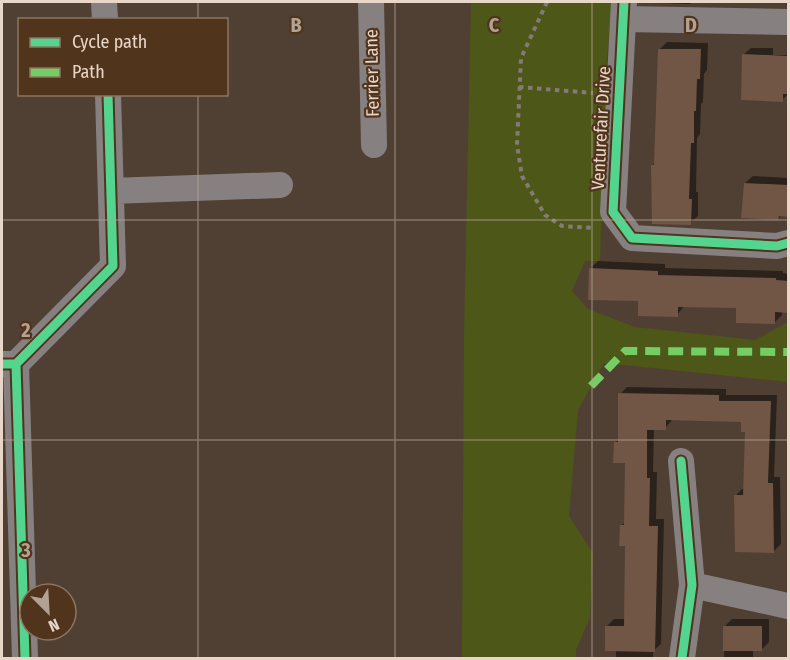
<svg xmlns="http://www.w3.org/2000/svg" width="790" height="660" viewBox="0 0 790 660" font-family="'Fira Sans Condensed',sans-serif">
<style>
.green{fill:#4d5717}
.shadow{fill:#0007}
.building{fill:#715545}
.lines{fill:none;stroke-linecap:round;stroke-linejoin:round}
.path{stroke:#837b78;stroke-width:4;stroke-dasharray:4.5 4.5;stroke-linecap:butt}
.street{stroke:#868080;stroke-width:26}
.quiet{stroke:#74ce65;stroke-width:8;stroke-dasharray:15 8;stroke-linecap:butt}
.cycleway-casing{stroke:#51341c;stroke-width:13}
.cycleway{stroke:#53d58f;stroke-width:9}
.grid{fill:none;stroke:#b3a294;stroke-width:1.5;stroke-opacity:0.55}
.labels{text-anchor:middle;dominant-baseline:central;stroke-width:4.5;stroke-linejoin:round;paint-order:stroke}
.street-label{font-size:18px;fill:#e8d6c8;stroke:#51341c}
.grid-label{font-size:20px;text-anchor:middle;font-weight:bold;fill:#b3a294;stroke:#51341c;stroke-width:4.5;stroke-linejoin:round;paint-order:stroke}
</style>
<rect width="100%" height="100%" fill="#504033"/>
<!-- green -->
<path class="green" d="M471,2h141l-6,69 -6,190h-15l-13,30 16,18 47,18 120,13 33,-18v60l-184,-19 -26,47 -9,106 24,37 -3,64 -14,33v8h-114l2,-323z"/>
<!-- shadow -->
<path class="shadow" d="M660,2h32l-2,2 -30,-1z
M667,42l41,1 -1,27 -3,4 -1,28 -2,2 -1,30 -3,4 -1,54h2v24l-8,7 -38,-57 3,-4 5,-113z
M751,48h22v7h15v39l-6,6 -39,-45z
M788,170v45h-7l-3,4 -33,-36 8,-7 35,2z
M598,261l67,3v4l118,3v2l5,1v38l-6,-1v4l-8,8 -36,-17 -53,-1 -8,10 -37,-16 -50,-30z
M627,387l99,2v6h51l-3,82h6l1,67 -7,7 -39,-55 7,-7h3l1,-58 -3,-10 -70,-2 -8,9h-11l-1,44h4l-1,47h8l-3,125 -8,7v7h-37v-8l-9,-24 7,-7h12l1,-74 -6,-19 5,-5 1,-59 -12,-19 4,-4 1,-45z
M732,619h37v23l-8,8h-8v8h-29l1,-32z"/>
<!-- building -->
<path class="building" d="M658,49h43l-1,30h-3l-1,32h-2v32h-3l-2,56h3l-1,26 -39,-1 -1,-59h3z
M742,54l47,2v38h-6v8l-42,-2z
M744,183l45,2v32l-10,-1 -1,4 -37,-2z
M589,268l69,3v4l118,3v2l13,1v32l-14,-1v12l-39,-1v-15l-58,-1v10l-40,-1v-15l-50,-1z
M618,393l101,2v6h52l-3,82h5l1,70 -39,-1 -1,-57h9l2,-63h-4v-10l-75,-2v10h-19v48h3l-1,48h9l-3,126 -50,-1v-25h19l1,-80h-6l1,-21h4l1,-62h-12l1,-21h4z
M723,626h39v25h-39z"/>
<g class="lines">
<!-- path -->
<path class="path" d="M547,2l-26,56 -4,87 5,31 23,39 17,11 32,2
M519,87l74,6"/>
<!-- street -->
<path class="street" d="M104,2l1,18
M371,2l3,143
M624,2l-11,210 19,26 145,8 11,-3
M623,19l165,3
M111,191l169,-6
M2,364h14l97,-98 -5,-172
M16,364l9,294
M681,461l11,124 -10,73
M692,585l96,21"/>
<!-- quiet -->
<path class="quiet" d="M591,386l34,-35 163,1"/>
<defs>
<path id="cycleway" d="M624,2l-11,210 19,26 145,8 11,-3
M2,364h14l97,-98 -5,-172
M16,364l9,294
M681,461l11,124 -10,73"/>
</defs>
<!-- cycleway casing -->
<use href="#cycleway" class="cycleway-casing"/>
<!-- cycleway -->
<use href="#cycleway" class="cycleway"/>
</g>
<!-- grid -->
<path class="grid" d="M198,2v18M395,2v656M592,2v656M198,94v564M2,220h786M2,440h786"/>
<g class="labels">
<!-- street labels -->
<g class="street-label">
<text transform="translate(372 73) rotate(-91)">Ferrier Lane</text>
<text transform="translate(601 128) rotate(-87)">Venturefair Drive</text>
</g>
</g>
<g class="grid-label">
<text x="296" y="32">B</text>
<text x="494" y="32">C</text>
<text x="691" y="32">D</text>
<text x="26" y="337">2</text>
<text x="26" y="557">3</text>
</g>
<!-- border -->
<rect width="790" height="660" fill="none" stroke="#e8d6c8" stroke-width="6"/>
<!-- legend -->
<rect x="18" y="18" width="210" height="78" fill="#51341c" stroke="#8d7561" stroke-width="1.5"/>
<rect x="30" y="38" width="30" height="9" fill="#53d58f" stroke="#8d7561" stroke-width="1.5"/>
<text x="72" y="48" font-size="18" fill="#e8d6c8">Cycle path</text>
<rect x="30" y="68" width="30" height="9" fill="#74ce65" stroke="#8d7561" stroke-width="1.5"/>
<text x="72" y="78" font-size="18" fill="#e8d6c8">Path</text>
<!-- north arrow -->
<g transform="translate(48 612) rotate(156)"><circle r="28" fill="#51341c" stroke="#8d7561" stroke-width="1.5"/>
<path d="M0-4.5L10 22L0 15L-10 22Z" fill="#b3a294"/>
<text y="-9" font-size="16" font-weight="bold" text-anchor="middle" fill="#e8d6c8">N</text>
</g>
</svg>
